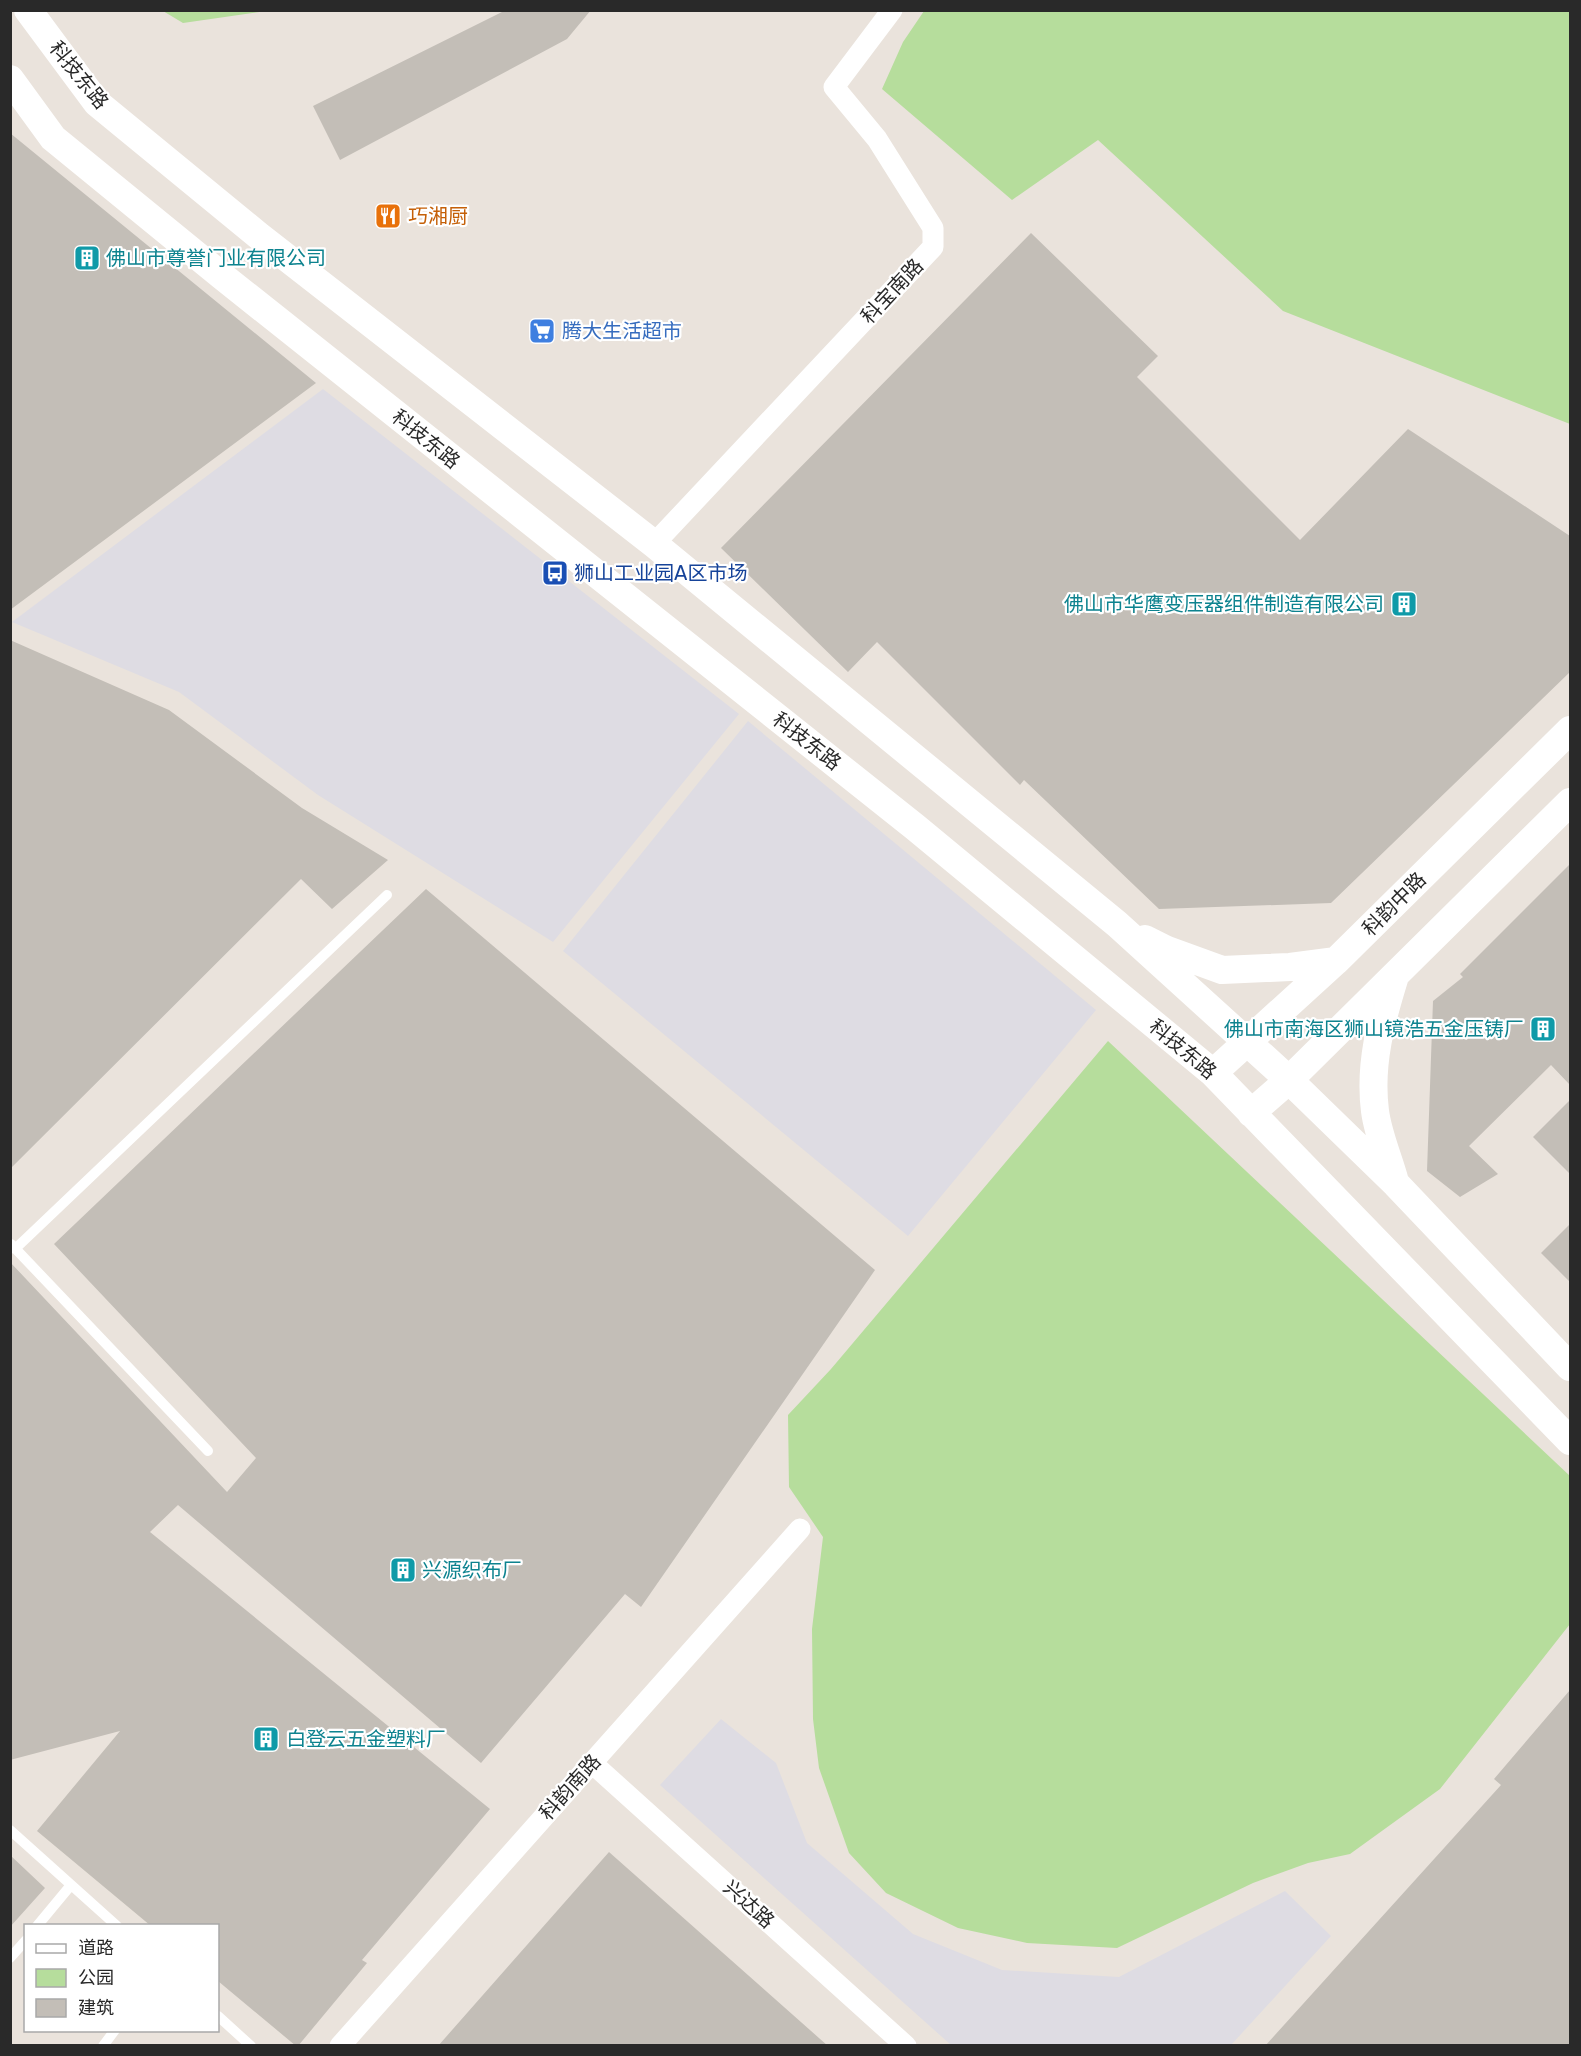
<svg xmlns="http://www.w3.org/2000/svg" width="1581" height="2056" viewBox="0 0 1581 2056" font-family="Rubik,'Noto Sans SC',sans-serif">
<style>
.industrial{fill:#dedce3}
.green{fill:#b6dd9c}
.building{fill:#c3beb7}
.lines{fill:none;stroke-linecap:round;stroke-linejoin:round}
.service{stroke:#fff;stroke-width:10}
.minor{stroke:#fff;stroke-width:21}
.secondary{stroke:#fff;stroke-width:28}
.labels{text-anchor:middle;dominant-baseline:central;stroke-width:4.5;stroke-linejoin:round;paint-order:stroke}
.street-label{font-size:20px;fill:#292929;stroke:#fff}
.food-label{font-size:20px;fill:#c56008;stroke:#fff;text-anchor:start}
.culture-label{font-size:20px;fill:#0d838f;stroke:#fff;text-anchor:start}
.shop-label{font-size:20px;fill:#366cbe;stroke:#fff;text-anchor:start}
.transit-label{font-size:20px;fill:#164399;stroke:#fff;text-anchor:start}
</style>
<rect width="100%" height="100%" fill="#eae3dc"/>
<!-- industrial -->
<path class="industrial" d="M323,389l416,325 -186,228 -235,-147 -139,-103 -167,-70z
M748,721l348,289 -188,226 -345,-285z
M721,1719l55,44 31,80 106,91 89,36 117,7 166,-86 46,45 -100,109h-280l-291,-260z"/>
<!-- green -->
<path class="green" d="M163,11h104l-84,12z
M924,11h646v413l-287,-113 -185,-171 -86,60 -130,-111 21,-47z
M1108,1041l462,435v148l-130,165 -90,65 -42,9 -55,20 -136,65 -90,-5 -69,-15 -72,-35 -37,-40 -30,-85 -6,-49 -1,-90 11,-92 -34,-50 -1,-72 43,-46z"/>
<!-- building -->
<path class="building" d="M506,10h85l-24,29 -227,121 -27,-54z
M10,133l306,250 -306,227z
M1031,233l127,123 -21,21 163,163 108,-111 162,107v136l-239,231 -172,6 -135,-129 -4,5 -143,-143 -29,30 -127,-124z
M10,640l159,70 133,98 86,52 -56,49 -31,-30 -291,290z
M1570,864v221l-19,-20 -82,81 29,28 -38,23 -33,-26 6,-170 30,-24 -3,-3z
M426,889l449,381 -234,337 -16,-13 -144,169 -303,-258 -28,27 340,277 -128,151 5,3 -69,83h-2l-78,-65v-55h-67l-114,-95 83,-100 -110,29v-498l217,230 29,-34 -202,-214z
M1570,1100v74l-37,-37z
M1570,1224v58l-29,-29z
M1570,1690v356h-305l236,-261 -7,-6z
M609,1852l219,194h-390z
M10,1855l35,33 -35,39z"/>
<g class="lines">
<!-- service -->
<path class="service" d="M11,1244l197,207
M15,1249l372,-354
M10,1830l107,96
M37,1926l34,-41
M10,1958l16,-18
M218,2016l33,30
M103,2046l12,-16"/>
<!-- minor -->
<path class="minor" d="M654,544l279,-297v-19l-56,-89 -43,-52 58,-77
M592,1763l314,283
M340,2046l460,-517"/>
<!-- secondary -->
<path class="secondary" d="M28,10l69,93 162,133 395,308 463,380 172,156 107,104 174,183
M10,79l43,59 169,138 693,551 298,246 357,368
M1145,939l22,11 55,20 68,-3 46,-6
M1213,1073l123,-112 234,-231
M1251,1113l38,-33 281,-278
M1395,1182c-6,-23 -17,-47 -20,-71 -6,-47 6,-90 20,-135"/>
</g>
<!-- icons -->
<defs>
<symbol id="restaurant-square" viewBox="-11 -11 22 22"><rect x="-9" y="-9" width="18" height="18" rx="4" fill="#e8710a" stroke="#fff"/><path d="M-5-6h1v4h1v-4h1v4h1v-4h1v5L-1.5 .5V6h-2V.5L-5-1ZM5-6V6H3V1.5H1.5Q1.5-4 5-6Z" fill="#fff"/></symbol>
<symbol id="building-square" viewBox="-11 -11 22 22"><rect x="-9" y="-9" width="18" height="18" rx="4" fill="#0f9aa8" stroke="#fff"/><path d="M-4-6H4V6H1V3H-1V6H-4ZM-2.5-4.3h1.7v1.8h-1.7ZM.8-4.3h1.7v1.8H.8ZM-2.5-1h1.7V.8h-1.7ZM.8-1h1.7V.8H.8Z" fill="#fff"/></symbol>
<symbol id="supermarket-square" viewBox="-11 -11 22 22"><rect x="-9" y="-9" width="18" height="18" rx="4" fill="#3f7fe0" stroke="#fff"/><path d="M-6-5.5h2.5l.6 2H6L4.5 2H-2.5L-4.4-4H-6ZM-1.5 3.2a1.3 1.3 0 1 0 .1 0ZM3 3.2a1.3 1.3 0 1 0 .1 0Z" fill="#fff"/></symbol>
<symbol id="bus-square" viewBox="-11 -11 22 22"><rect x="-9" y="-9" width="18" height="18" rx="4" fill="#1a4fb4" stroke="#fff"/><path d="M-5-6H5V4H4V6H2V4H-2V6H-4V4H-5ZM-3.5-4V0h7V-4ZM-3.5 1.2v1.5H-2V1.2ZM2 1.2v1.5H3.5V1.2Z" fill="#fff"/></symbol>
</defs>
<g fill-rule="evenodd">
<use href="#restaurant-square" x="373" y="201" width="30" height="30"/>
<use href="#building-square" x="72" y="243" width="30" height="30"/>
<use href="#supermarket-square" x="527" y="316" width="30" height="30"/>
<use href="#bus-square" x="540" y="558" width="30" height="30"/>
<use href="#building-square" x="1389" y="589" width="30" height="30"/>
<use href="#building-square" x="1528" y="1014" width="30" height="30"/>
<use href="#building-square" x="388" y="1555" width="30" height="30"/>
<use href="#building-square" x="251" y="1724" width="30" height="30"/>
</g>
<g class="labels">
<!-- street labels -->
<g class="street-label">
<text transform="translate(79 75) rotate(51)">科技东路</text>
<text transform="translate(892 291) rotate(-47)">科宝南路</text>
<text transform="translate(426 439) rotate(39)">科技东路</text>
<text transform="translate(807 741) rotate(38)">科技东路</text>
<text transform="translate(1394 904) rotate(-45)">科韵中路</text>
<text transform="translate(1183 1049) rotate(40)">科技东路</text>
<text transform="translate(570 1787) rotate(-48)">科韵南路</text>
<text transform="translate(749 1904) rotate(42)">兴达路</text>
</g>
<!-- food labels -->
<g class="food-label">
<text x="408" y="216">巧湘厨</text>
</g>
<!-- culture labels -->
<g class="culture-label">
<text x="106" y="258">佛山市尊誉门业有限公司</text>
<text x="1384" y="604" text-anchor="end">佛山市华鹰变压器组件制造有限公司</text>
<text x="1524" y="1029" text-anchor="end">佛山市南海区狮山镜浩五金压铸厂</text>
<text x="422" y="1570">兴源织布厂</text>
<text x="286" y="1739">白登云五金塑料厂</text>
</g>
<!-- shop labels -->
<g class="shop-label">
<text x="562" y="331">腾大生活超市</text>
</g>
<!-- transit labels -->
<g class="transit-label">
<text x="574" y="573">狮山工业园A区市场</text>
</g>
</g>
<!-- border -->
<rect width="1581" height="2056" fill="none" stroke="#292929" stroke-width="24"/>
<!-- legend -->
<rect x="24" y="1924" width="195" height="108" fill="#ffffff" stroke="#a9a9a9" stroke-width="1.5"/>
<rect x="36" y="1944" width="30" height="9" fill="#ffffff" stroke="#a9a9a9" stroke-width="1.5"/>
<text x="78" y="1954" font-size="18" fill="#292929">道路</text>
<rect x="36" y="1969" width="30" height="18" fill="#b6dd9c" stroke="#a9a9a9" stroke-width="1.5"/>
<text x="78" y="1984" font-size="18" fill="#292929">公园</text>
<rect x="36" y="1999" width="30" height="18" fill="#c3beb7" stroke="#a9a9a9" stroke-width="1.5"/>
<text x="78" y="2014" font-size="18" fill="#292929">建筑</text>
</svg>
